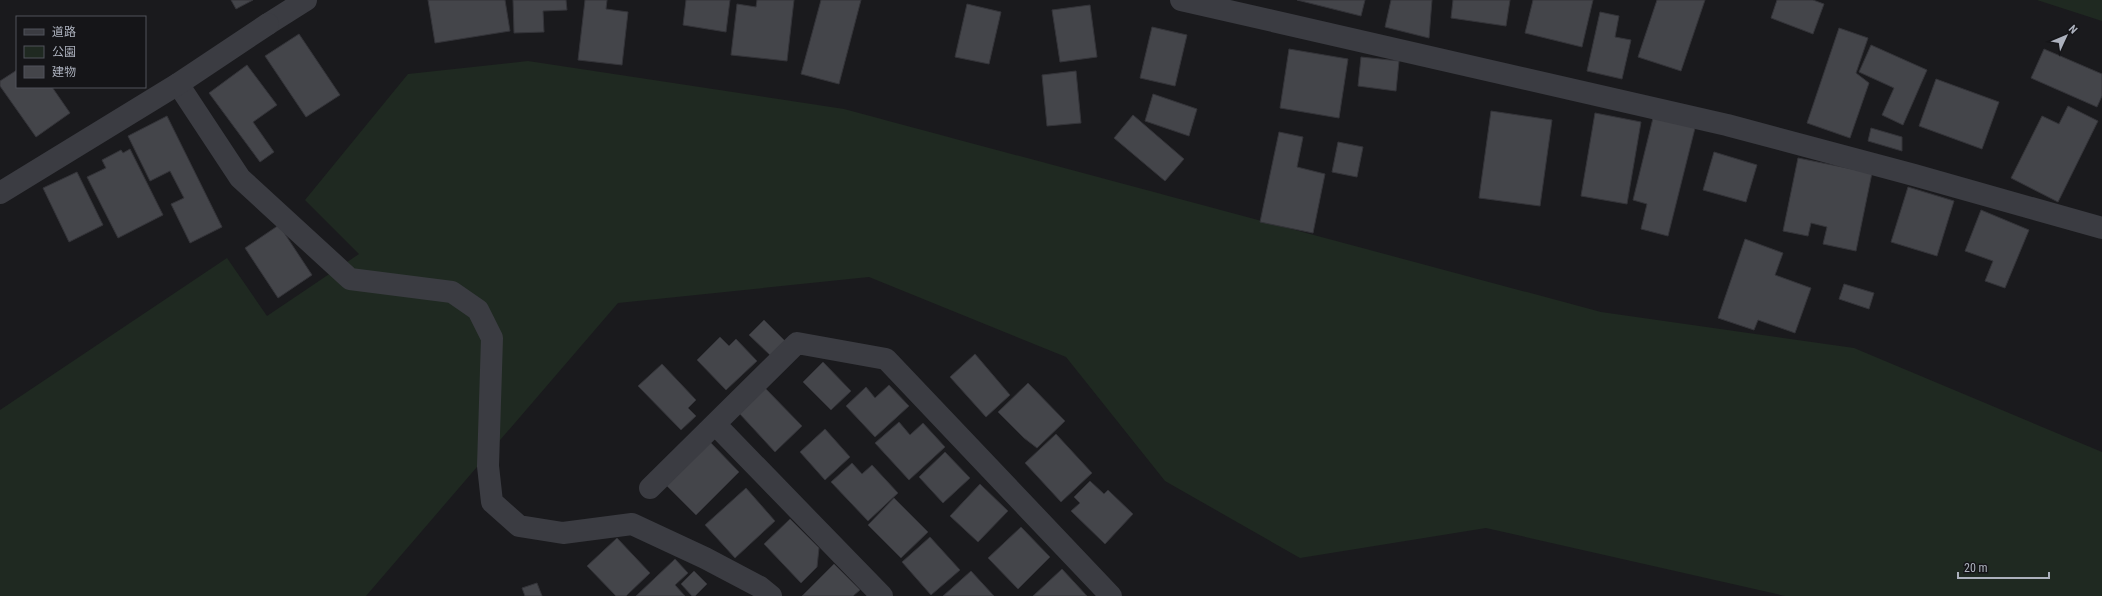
<svg xmlns="http://www.w3.org/2000/svg" width="2102" height="596" viewBox="0 0 2102 596" font-family="'Roboto Condensed','Noto Sans JP',sans-serif">
<style>
.green{fill:#1f2921}
.building{fill:#44454a;stroke:#343439}
.lines{fill:none;stroke-linecap:round;stroke-linejoin:round}
.minor{stroke:#3b3c42;stroke-width:22}
.tertiary{stroke:#3b3c42;stroke-width:22}
</style>
<rect width="100%" height="100%" fill="#1a1a1d"/>
<!-- green -->
<path class="green" d="M2037,0h65v21z
M528,61l316,48 757,203 253,36 248,104v144h-317l-299,-68 -186,30 -135,-77 -99,-124 -197,-80 -251,26 -252,293h-366v-186l227,-152 40,58 92,-62 -54,-54 103,-126z"/>
<!-- building -->
<path class="building" d="M231,0h22l-17,9z
M428,0h77l5,31 -75,12z
M513,0h53l1,10 -24,1 1,21 -30,1z
M585,0h22l-1,9 22,3 -6,53 -44,-5z
M686,0h44l-4,32 -43,-7z
M757,0h37l-7,61 -56,-6 6,-51 19,3z
M821,0h40l-22,84 -38,-10z
M1297,0h68l-4,16z
M1391,0h41l-3,38 -44,-11z
M1453,0h57l-4,26 -55,-8z
M1533,0h60l-11,47 -57,-14z
M1657,0h48l-24,71 -43,-14z
M1777,0h36l11,4 -11,30 -42,-16z
M967,4l34,8 -12,52 -34,-7z
M1090,5l7,52 -37,5 -8,-52z
M1600,12l19,4 -4,21 16,3 -9,39 -35,-8z
M1152,27l35,8 -12,51 -35,-8z
M1839,28l29,10 -12,35 13,10 -19,55 -43,-15z
M299,34l41,61 -34,22 -41,-61z
M1871,45l56,25 -24,55 -21,-10 12,-27 -35,-16z
M1289,49l59,10 -9,59 -59,-10z
M2044,49l58,25v22l-5,11 -66,-29z
M1361,57l38,4 -3,30 -38,-5z
M247,65l30,40 -24,17 21,30 -14,10 -51,-69z
M17,70v17h35l18,26 -34,24 -36,-51v-5z
M1076,71l5,52 -34,3 -5,-51z
M1936,79l63,23 -17,47 -63,-23z
M1153,94l44,15 -8,27 -44,-15z
M2068,106l30,15 -40,81 -47,-24 31,-62 17,8z
M1491,111l61,9 -12,86 -61,-8z
M1595,113l46,9 -14,82 -46,-8z
M1654,114l42,10 -28,112 -27,-7 6,-25 -14,-4z
M1133,115l51,44 -19,22 -51,-43z
M167,116l55,111 -32,16 -19,-39 13,-6 -14,-27 -20,10 -22,-45z
M1871,128l31,9v14l-34,-10z
M1279,132l24,5 -6,30 28,7 -12,59 -53,-11z
M1338,142l25,5 -6,30 -25,-5z
M130,149l33,66 -45,23 -31,-61 19,-9 -4,-8 19,-10 2,3z
M1714,152l43,13 -11,37 -43,-12z
M1798,158l74,15 -16,78 -33,-7 4,-17 -16,-4 -3,13 -25,-5z
M77,172l26,53 -34,17 -26,-54z
M1908,187l46,14 -17,55 -46,-14z
M1981,210l48,20 -24,58 -20,-7 8,-20 -28,-10z
M279,225l33,50 -34,23 -33,-50z
M1745,239l38,14 -8,22 36,13 -16,45 -37,-13 -4,10 -36,-12z
M1844,284l30,9 -5,16 -30,-10z
M764,320l21,21 -14,15 -22,-21z
M720,337l9,9 7,-7 21,22 -31,29 -29,-30z
M975,354l35,41 -24,22 -36,-40z
M823,362l28,29 -20,19 -28,-28z
M662,364l34,36 -8,8 8,8 -15,14 -43,-44z
M1028,383l37,38 -28,27 -13,-10 -26,-26z
M889,385l20,21 -34,31 -29,-31 20,-19 9,11z
M765,388l37,38 -27,26 -36,-39z
M899,422l11,13 13,-12 22,24 -36,33 -34,-37z
M825,429l25,28 -25,23 -25,-28z
M1056,434l36,39 -31,29 -36,-39z
M710,442l29,30 -43,43 -30,-30z
M945,452l25,26 -27,25 -24,-26z
M852,463l10,11 10,-9 26,28 -30,28 -37,-39z
M1090,481l14,13 4,-4 25,24 -28,30 -34,-33 9,-8 -6,-6z
M980,484l28,27 -30,31 -28,-26z
M746,488l29,33 -40,37 -30,-33z
M894,498l34,34 -27,26 -33,-33z
M790,519l29,29 -2,19 -16,16 -37,-39z
M1021,527l29,30 -32,32 -30,-31z
M930,537l30,33 -29,25 -29,-33z
M617,538l33,35 -24,23h-10l-29,-30z
M675,559l13,14 -13,12 10,11h-49z
M834,564l26,26 -7,6h-51z
M1062,569l25,27h-54z
M694,571l13,13 -12,12h-3l-11,-12z
M971,571l23,25h-51z
M537,583l5,13h-17l-3,-8z"/>
<g class="lines">
<!-- minor -->
<path class="minor" d="M1181,0l546,125 187,50 188,53
M268,24l38,-24
M178,84l62,94 110,101 102,13 26,18 14,28 -4,128 4,36 27,24 44,7 69,-9 73,34 55,29 11,9
M715,424l167,172
M650,488l147,-145 89,16 225,237"/>
<!-- tertiary -->
<path class="tertiary" d="M0,193l178,-109 90,-60"/>
</g>
<!-- legend -->
<rect x="16" y="16" width="130" height="72" fill="#151518" stroke="#51535a"/>
<rect x="24" y="29" width="20" height="6" fill="#3b3c42" stroke="#51535a"/>
<text x="52" y="36" font-size="12" fill="#acb1bd">道路</text>
<rect x="24" y="46" width="20" height="12" fill="#1f2921" stroke="#51535a"/>
<text x="52" y="56" font-size="12" fill="#acb1bd">公園</text>
<rect x="24" y="66" width="20" height="12" fill="#44454a" stroke="#51535a"/>
<text x="52" y="76" font-size="12" fill="#acb1bd">建物</text>
<!-- north arrow -->
<g transform="translate(2066 36) rotate(46)" stroke="#151518" stroke-width="3" paint-order="stroke">
<path d="M0-3L7 15L0 10L-7 15Z" fill="#acb1bd"/>
<text y="-6" font-size="11" font-weight="bold" text-anchor="middle" fill="#acb1bd">N</text>
</g>
<!-- scale -->
<path d="M1958 572v6h91v-6" fill="none" stroke="#acb1bd" stroke-width="2"/>
<text x="1964" y="572" font-size="12" fill="#acb1bd" stroke="#151518" stroke-width="3" paint-order="stroke">20 m</text>
</svg>
